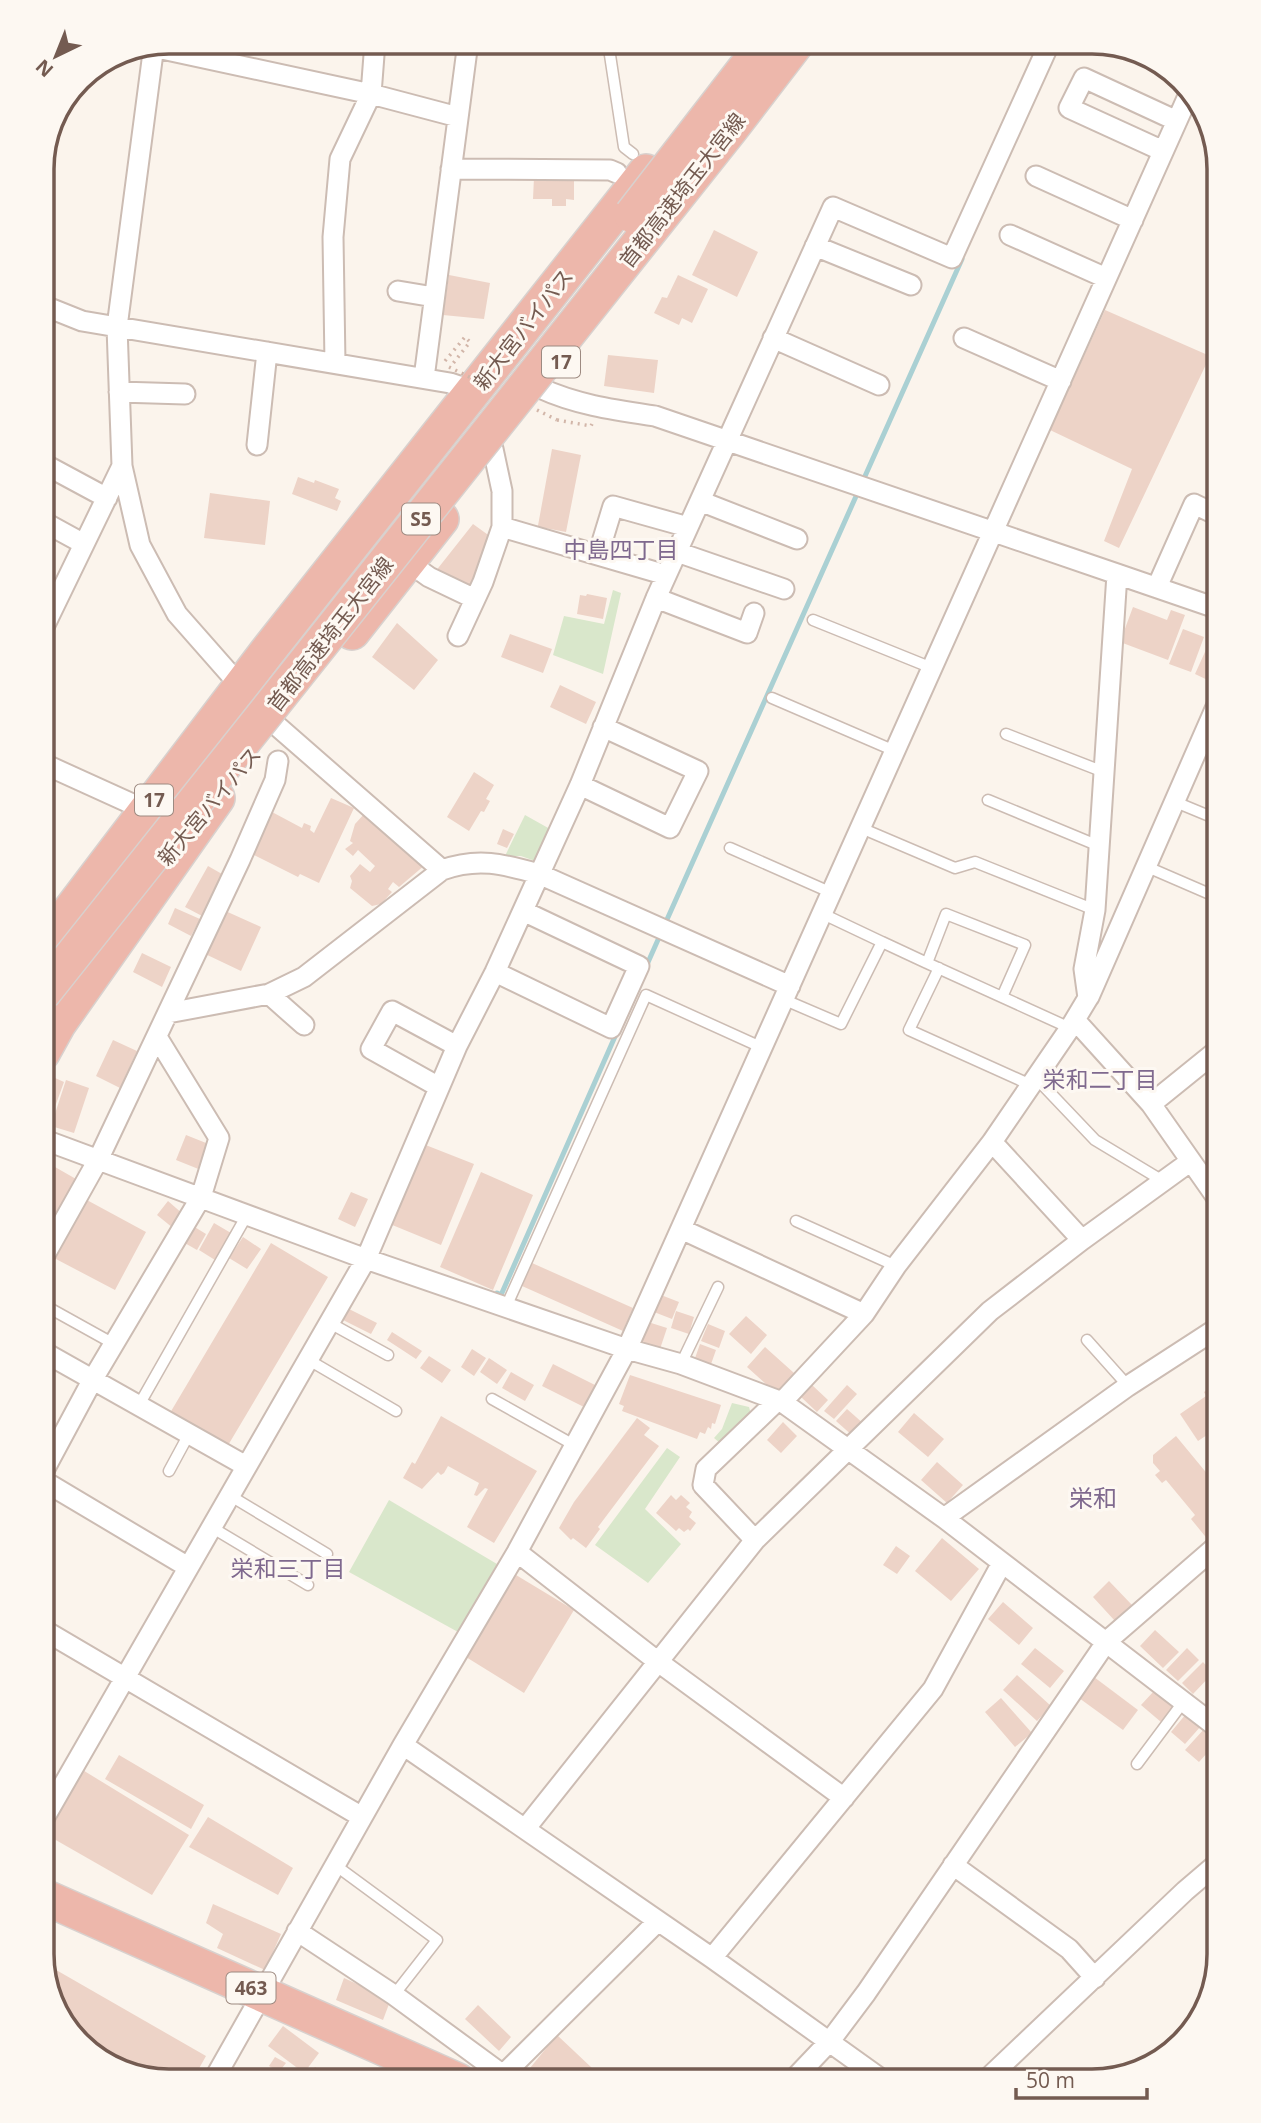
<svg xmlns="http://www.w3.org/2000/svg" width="1261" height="2123" viewBox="0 0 1261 2123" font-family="'Open Sans','Noto Sans JP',sans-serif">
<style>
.green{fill:#d9e7cb}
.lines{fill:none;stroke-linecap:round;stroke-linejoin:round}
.stream{stroke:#aad0d3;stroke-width:5}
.building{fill:#edd3c7}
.lane-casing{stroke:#ccbcb3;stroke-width:13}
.street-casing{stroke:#ccbcb3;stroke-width:23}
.highway-casing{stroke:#d8d1ce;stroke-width:38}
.path{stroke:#d2b6a9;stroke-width:3.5;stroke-dasharray:2 5;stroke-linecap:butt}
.lane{stroke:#fff;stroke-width:10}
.street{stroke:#fff;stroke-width:19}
.highway{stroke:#edb7ab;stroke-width:35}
.highway-bridge-casing{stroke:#d8d1ce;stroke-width:38;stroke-linecap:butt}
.path-bridge{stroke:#d2b6a9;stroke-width:3.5;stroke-dasharray:2 5;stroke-linecap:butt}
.highway-bridge{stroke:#edb7ab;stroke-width:35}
.labels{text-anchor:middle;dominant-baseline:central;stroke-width:6;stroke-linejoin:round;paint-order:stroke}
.shield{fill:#fdf8f2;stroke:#9d8a81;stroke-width:2}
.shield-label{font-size:19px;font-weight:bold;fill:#745b51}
.street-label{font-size:21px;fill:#745b51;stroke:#fdf8f2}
.neighbourhood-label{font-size:23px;fill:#7f698e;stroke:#fdf8f2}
.quarter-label{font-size:24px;fill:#7f698e;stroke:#fdf8f2}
.rim{fill:none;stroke:#745b51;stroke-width:3.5}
</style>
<rect width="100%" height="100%" fill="#fbf4ec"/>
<!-- green -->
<path class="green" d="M613,590l8,3 -18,81 -50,-19 11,-39 40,8z
M525,815l25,14 -15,32 -14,-5h-16z
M732,1403l17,4 2,7 -31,29 -6,-5 8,-9z
M667,1448l13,9 -35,52 36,35 -33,39 -53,-38z
M389,1500l108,64 -39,68 -109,-60z"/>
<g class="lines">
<!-- stream -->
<path class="stream" d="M665,924l297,-665
M645,969l16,-36
M497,1293l4,2 116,-263"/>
</g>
<!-- building -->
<path class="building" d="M534,177l40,1v22l-8,-1v7h-14v-7h-19z
M714,230l44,22 -21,45 -45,-22z
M449,275l41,8 -6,36 -41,-4z
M678,275l30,14 -16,34 -10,-5 -3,7 -25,-12 8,-16 5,1z
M1105,310l105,46 -91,192 -15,-7 28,-72 -82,-39z
M608,355l50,5 -4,33 -50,-7z
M552,449l29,6 -15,77 -21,-4 -2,5 -6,-2z
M298,477l16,6 1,-3 24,9 -4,9 6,3 -4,10 -45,-17z
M210,493l60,8 -5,44 -61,-7z
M473,524l18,13 -6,21 -16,32 -34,-18z
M587,594l20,4 -4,21 -26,-5 3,-19 6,1z
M1133,607l34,13 4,-10 14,5 -17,45 -48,-18z
M397,623l41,37 -24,30 -42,-33z
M1183,629l21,8 -13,35 -22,-8z
M1214,632l5,2v43l-3,7 -21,-10z
M510,634l42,15 -9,24 -42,-16z
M560,685l36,17 -10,22 -36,-17z
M474,772l20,13 -8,14 4,2 -6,11 -3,-1 -12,20 -22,-14z
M331,798l23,10 -35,75 -19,-9 -2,3 -44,-22 18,-43 30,16 2,-5 7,3 -1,4 4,3z
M365,813l60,52 -26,22 -6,-5 -5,7 4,3 -11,12 -9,2 -22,-18 2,-7 -2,-5 10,-12 10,8 5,-6 -17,-16 -5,6 -8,-7 8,-6 -3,-2 5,-17z
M503,829l11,5 -7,14 -10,-4z
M42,843l11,5 -11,23z
M208,866l14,8 -20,42 -17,-9z
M175,908l25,11 -9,17 -23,-12z
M221,909l40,18 -20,44 -40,-19z
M142,953l29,14 -9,20 -29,-15z
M113,1040l24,11 -17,37 -24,-12z
M55,1078l9,4 -16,44 -6,-3 4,-12 -4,-1v-15l6,3z
M66,1080l23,8 -15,45 -23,-7z
M186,1135l25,10 -10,25 -25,-10z
M418,1142l56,22 -33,81 -56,-23z
M55,1167l21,12 -34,60v-50z
M481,1172l52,23 -40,95 -53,-23z
M351,1192l17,7 -13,28 -17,-8z
M85,1199l61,33 -31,58 -61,-32z
M168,1201l16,14 -11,13 -16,-13z
M214,1223l17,10 -16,27 -16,-10z
M193,1226l13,8 -9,16 -14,-8z
M243,1237l18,12 -14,20 -18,-11z
M271,1243l57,34 -101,170 -57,-34z
M532,1263l101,45 -10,23 -101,-45z
M661,1295l18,7 -7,17 -18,-7z
M347,1308l30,15 -6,11 -30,-15z
M676,1311l18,6 -5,17 -18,-6z
M746,1316l21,19 -16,19 -22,-20z
M648,1322l19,6 -7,21 -19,-6z
M708,1324l17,7 -6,17 -18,-7z
M392,1332l30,19 -6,8 -29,-19z
M700,1344l16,6 -6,17 -16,-6z
M765,1347l29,26 -18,20 -29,-26z
M472,1349l14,9 -12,18 -13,-9z
M429,1356l22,14 -9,13 -22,-15z
M489,1358l18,12 -10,14 -17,-12z
M553,1364l44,22 -11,22 -44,-22z
M511,1372l23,13 -9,16 -23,-13z
M630,1375l91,30 -6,19 -3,-1 -1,6 -3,-2 -3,7 -5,-2 -3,7 -75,-28 2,-5 -5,-2z
M1219,1381v46l-21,14 -18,-27 26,-18 -2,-4z
M812,1385l16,15 -11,12 -16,-15z
M847,1385l10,9 -23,25 -10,-8z
M847,1409l18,16 -11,12 -18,-16z
M914,1413l30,26 -16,18 -30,-25z
M441,1416l96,55 -43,72 -27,-16 21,-38 -3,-1 -8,8 -3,-1 5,-12 -31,-17 -4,7 -3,2 -3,-3 -16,17 -19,-11 9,-16 3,2z
M637,1418l13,10 -6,7 15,11 -61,81 2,2 -14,19 -13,-10 -2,2 -12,-12 15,-26z
M783,1422l14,14 -16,17 -14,-13z
M1176,1436l43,52v41l-2,2 2,2 -10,8 -18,-22 4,-4 -29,-35 -4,3 -7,-8 5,-4 -7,-8v-8z
M937,1462l26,23 -16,18 -26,-23z
M671,1495l5,5 5,-5 9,8 -4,4 6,5 -3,5 7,6 -6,8 -2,-2 -4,3 -5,-4 -3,3 -20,-18z
M942,1538l37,31 -28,32 -36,-30z
M896,1546l14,10 -13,18 -14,-9z
M516,1575l58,35 -50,83 -58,-36z
M1109,1581l23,24 -17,16 -22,-24z
M1003,1602l30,26 -14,17 -31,-26z
M1155,1630l24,22 -16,16 -23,-22z
M1035,1648l29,23 -14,17 -29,-24z
M1187,1648l12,12 -21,21 -12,-11z
M1203,1662l10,11 -20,21 -11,-11z
M1017,1675l34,31 -14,15 -34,-31z
M1094,1677l44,33 -15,20 -44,-32z
M1154,1691l19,17 -12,14 -20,-17z
M1219,1691v21l-3,2 -10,-11z
M1001,1698l31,35 -17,14 -30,-35z
M1186,1714l15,12 -16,18 -14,-12z
M1205,1728l13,13 -19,21 -14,-12z
M119,1755l85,50 -13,24 -86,-50z
M81,1769l108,66 -37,60 -105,-60z
M208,1817l85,51 -15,27 -89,-48z
M213,1904l68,30 -16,36 -48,-22 6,-14 -17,-11z
M44,1963l162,93 -14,25h-30l-64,-22 -43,-49z
M344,1978l37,17 8,9 -6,16 -47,-20z
M478,2005l33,32 -12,14 -34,-32z
M283,2026l36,27 -15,20 -36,-27z
M557,2035l35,33 -11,13h-36l-15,-13z
M275,2057l11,6 -7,9 -10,-6z
M315,2067l22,14h-32z"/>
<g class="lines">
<defs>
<path id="lane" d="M608,42l16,105 9,7
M813,620l119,48
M772,698l123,53
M1006,734l98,38
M988,800l111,46
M1173,801l46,19
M861,828l94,40 20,-6 120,48
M730,848l102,45
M1145,866l74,32
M882,942l45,21
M939,968l-30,62 122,55
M1002,997l23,-52 -79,-31 -19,49 143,65
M785,1000l56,24 41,-82 -59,-28
M1036,1078l59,62 68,41
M796,1221l100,45
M42,1304l72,40
M506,1307l140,-312 117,53
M328,1322l60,33
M1087,1340l41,46
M307,1359l89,52
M681,1364l37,-77
M492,1399l82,46
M139,1405l108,-190
M169,1471l20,-37
M229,1495l98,59
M211,1527l97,58
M1137,1764l47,-63
M335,1865l102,75 -43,55"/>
<path id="street" d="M154,45l-37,282 5,139 18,79 37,69 59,67
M148,46l223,48 87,23
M1163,151l-94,-43 15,-30 93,43
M451,169l159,1 7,3
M1036,176l97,44
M1010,235l96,43
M815,246l96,39
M398,291l36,6
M42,305l40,16 368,62 24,8
M773,338l106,47
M964,338l97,43
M335,363l-2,-126 7,-78 31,-65 4,-52
M424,378l44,-336
M540,388c37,17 75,22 115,28l462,158 -22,336 -11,59 4,29 -18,30 -78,114 -96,124 -32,48 -82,88
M119,392l66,2
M257,445l10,-93
M42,463l65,35
M700,501l97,38
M42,521l42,23
M502,527l164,48
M677,552l107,37
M598,555l15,-49 75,21
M408,562l21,15 46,22
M1117,574l102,35
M1157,587l37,-83 25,12
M656,598l91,35 7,-20
M42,631l80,-165
M458,636l25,-54 19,-55v-36l-9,-42
M276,725l166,145
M42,763l88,40
M580,785l90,43 28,-57 -95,-44
M495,972l116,56 28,-62 -116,-55
M269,994l35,31
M1089,997l130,-297
M168,1013l101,-19 35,-17 138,-107c36,-13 61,-6 97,4l251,112
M1075,1020l76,84
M439,1087l-68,-38 21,-38 65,35
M42,1139l324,120 261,90 54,15 101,38 162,116 275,211
M992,1142l90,98
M1219,1201l-68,-97 68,-55
M681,1229l183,85
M42,1260l56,-100 142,-300 35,-80 3,-19
M42,1351l204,115
M42,1474l51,-95 108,-182 18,-59 -62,-101
M42,1480l146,87
M944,1518l184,-132 91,-59
M755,1540l-52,-55 3,-16 72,-69
M517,1552l140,109 187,137
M42,1629l320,188
M403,1745l309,213 172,123
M42,1822l324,-563 91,-213 38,-74 85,-187 76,-187 177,-391 119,51 98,-216
M525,1829l230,-289 235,-229 92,-71 109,-79
M953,1865l116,84 26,29
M297,1931l97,64 109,80
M712,1958l221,-269 69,-126
M213,2081l190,-336 114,-193 110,-203 562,-1255
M497,2081l161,-160
M792,2081l38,-40 36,-48 241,-352 112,-97
M985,2081l200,-190 34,-29"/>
<path id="highway" d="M352,632l89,-113
M42,948l225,-296 379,-480
M42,1053l16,-29 159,-226
M42,1896l416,185"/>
</defs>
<!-- lane casing -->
<use href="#lane" class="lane-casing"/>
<!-- street casing -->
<use href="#street" class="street-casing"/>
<!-- highway casing -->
<use href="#highway" class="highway-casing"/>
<!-- path -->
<path class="path" d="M445,361l20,-24 5,5 -19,24
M557,420l34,6 1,-2"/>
<!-- lane -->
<use href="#lane" class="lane"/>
<!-- street -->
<use href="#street" class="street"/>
<!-- highway -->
<use href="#highway" class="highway"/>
<defs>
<path id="highway-bridge" d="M632,215l134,-173
M42,994l689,-866 66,-86"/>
</defs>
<!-- highway-bridge casing -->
<use href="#highway-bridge" class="highway-bridge-casing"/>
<!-- path-bridge -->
<path class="path-bridge" d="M449,367l43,21
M537,410l20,10"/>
<!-- highway-bridge -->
<use href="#highway-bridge" class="highway-bridge"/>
</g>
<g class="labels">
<!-- shield labels -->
<g class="shield">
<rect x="542" y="346.5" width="38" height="31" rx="5"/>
<rect x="402" y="503.5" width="38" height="31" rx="5"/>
<rect x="135" y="784.5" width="38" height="31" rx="5"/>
<rect x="226.5" y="1972.5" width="49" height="31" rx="5"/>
</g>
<g class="shield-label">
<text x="561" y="362">17</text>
<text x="421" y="519">S5</text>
<text x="154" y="800">17</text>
<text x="251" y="1988">463</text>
</g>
<!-- street labels -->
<g class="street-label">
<text transform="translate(682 190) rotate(-52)">首都高速埼玉大宮線</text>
<text transform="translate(523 329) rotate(-52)">新大宮バイパス</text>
<text transform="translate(330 634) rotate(-52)">首都高速埼玉大宮線</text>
<text transform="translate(209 806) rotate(-50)">新大宮バイパス</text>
</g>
<!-- neighbourhood labels -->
<g class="neighbourhood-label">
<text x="621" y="549">中島四丁目</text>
<text x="1100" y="1079">栄和二丁目</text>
<text x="288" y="1568">栄和三丁目</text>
</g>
<!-- quarter labels -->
<g class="quarter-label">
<text x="1093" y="1497">栄和</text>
</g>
</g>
<!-- crop -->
<path d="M0 0H1261V2123H0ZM169 54H1092A115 115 0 0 1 1207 169V1954A115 115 0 0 1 1092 2069H169A115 115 0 0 1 54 1954V169A115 115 0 0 1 169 54Z" fill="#fdf8f2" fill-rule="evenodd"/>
<path class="rim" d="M169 54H1092A115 115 0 0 1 1207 169V1954A115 115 0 0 1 1092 2069H169A115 115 0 0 1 54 1954V169A115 115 0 0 1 169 54Z"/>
<!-- north arrow -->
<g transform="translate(56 56) rotate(223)" stroke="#fdf8f2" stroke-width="5" paint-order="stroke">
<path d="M0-5L12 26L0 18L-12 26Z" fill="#745b51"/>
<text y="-10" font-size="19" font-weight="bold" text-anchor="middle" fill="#745b51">N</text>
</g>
<!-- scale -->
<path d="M1016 2088v10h131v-10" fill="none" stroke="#745b51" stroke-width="3.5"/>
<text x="1026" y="2088" font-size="21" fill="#745b51" stroke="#fdf8f2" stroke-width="5" paint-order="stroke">50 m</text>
</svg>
